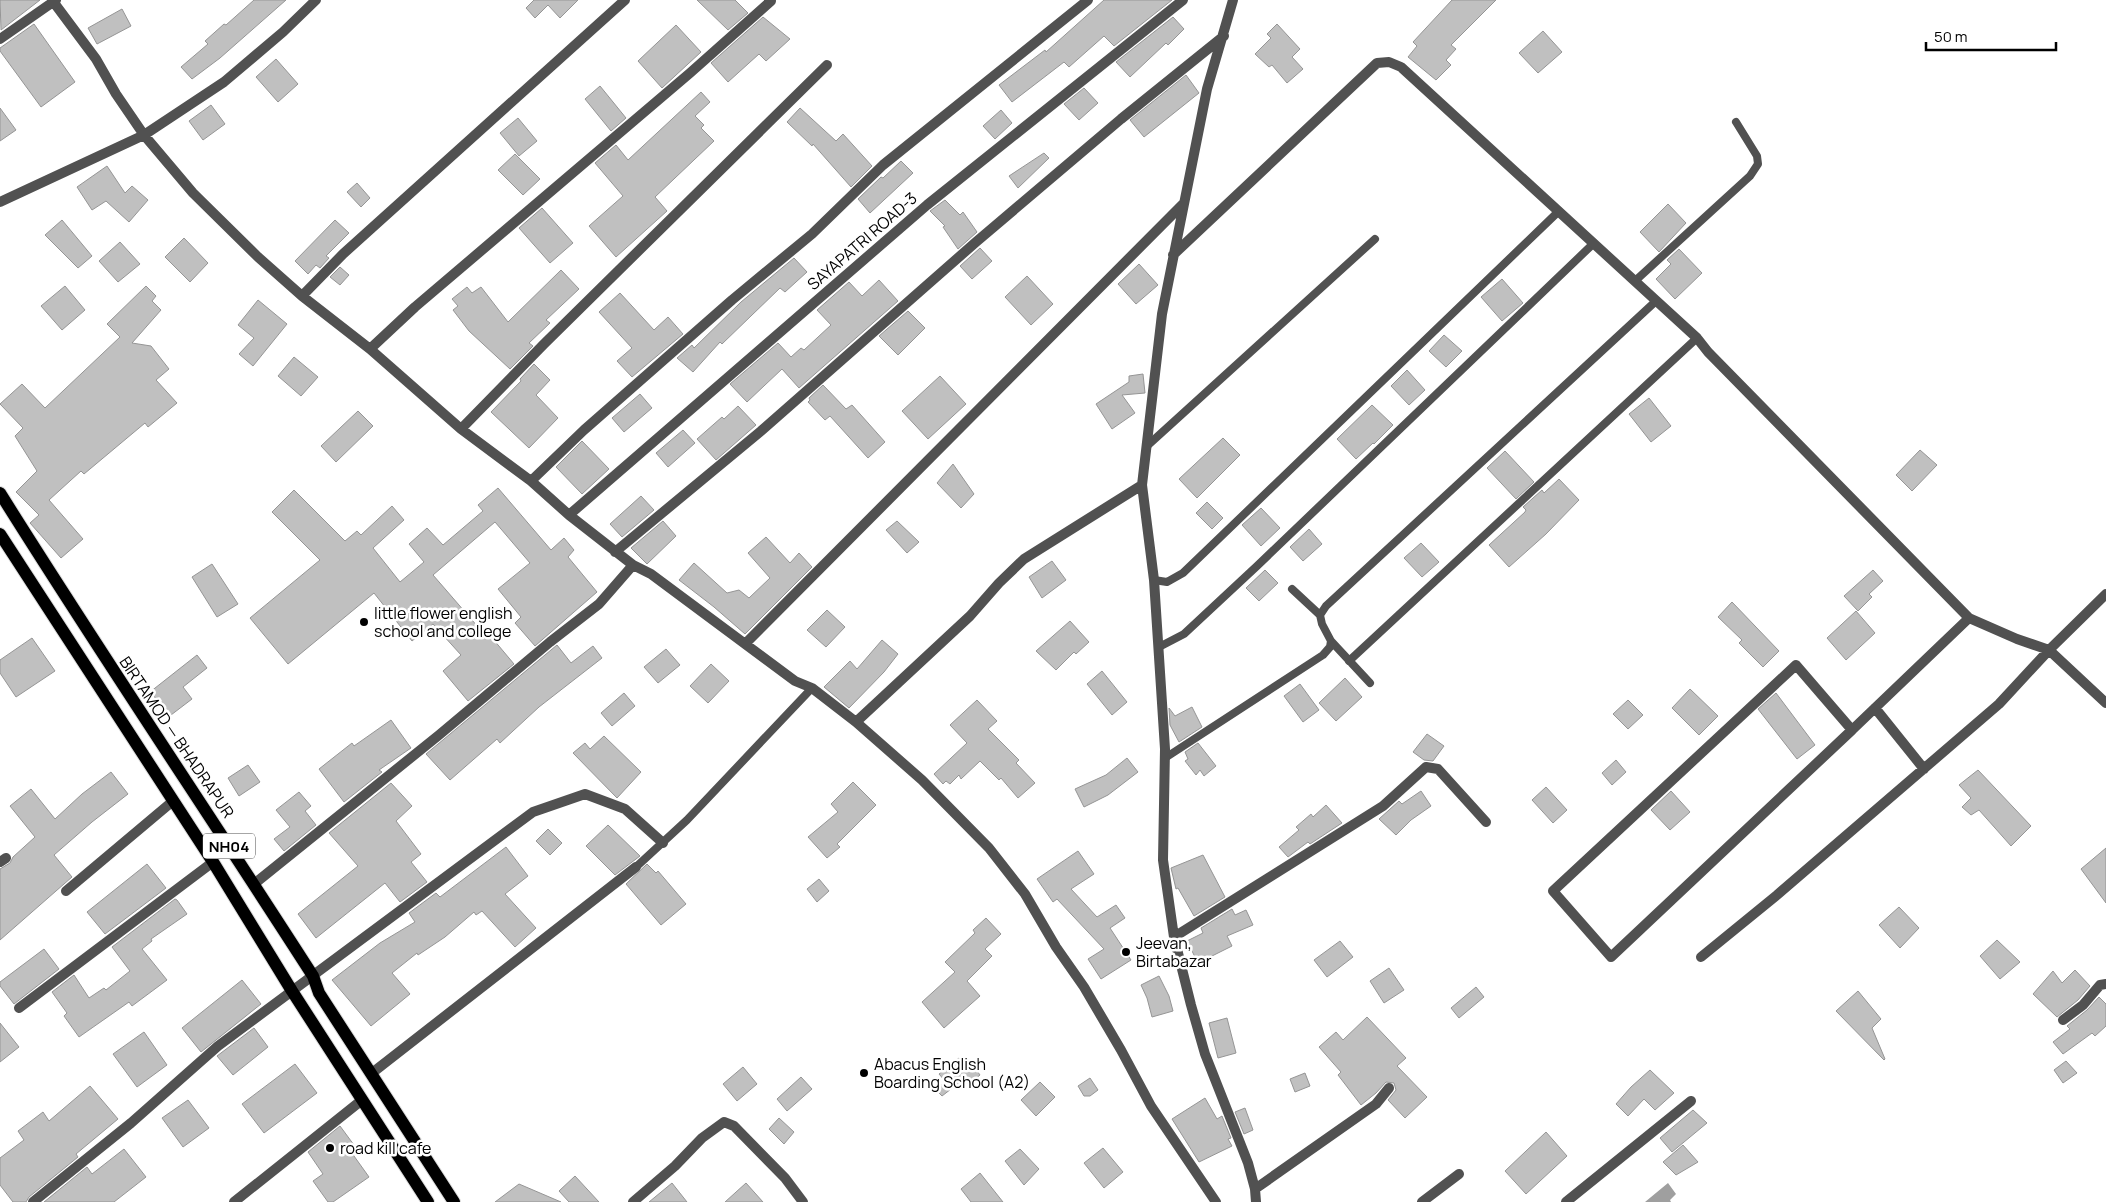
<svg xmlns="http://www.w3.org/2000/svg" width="2106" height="1202" viewBox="0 0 2106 1202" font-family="Manrope,sans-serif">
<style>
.water{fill:#9f9f9f}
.building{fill:#c0c0c0;stroke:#959595}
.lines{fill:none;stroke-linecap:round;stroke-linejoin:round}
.primary-casing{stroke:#dbdbdb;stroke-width:14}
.lane{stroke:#515151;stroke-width:8}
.street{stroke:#515151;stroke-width:10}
.primary{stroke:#000;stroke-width:12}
.poi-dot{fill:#000;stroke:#fff;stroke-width:2}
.labels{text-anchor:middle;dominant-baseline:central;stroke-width:5;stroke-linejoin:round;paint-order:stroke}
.shield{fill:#fff;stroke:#4c4c4c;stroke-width:1}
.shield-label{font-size:15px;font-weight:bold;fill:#000}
.street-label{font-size:16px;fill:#000;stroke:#fff}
.poi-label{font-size:16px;fill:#000;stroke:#fff;text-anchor:start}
</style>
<rect width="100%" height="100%" fill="#fff"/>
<!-- water -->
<path class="water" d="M1668,1183l8,11 -6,6 1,2h-26z"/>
<!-- building -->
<path class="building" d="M0,0h40l-39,30z
M254,0h32l-66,58 -28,21 -11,-12 27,-23 -3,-3 19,-17 2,1z
M534,0h44l-18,18 -12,-13 -13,13 -9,-10z
M697,0h38l13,13 -20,17z
M1104,0h68l-58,46 -10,-10 -35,31 -5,-5 -52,40 -13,-17 46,-35 1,2z
M1452,0h44l-45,45 5,4 -10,11 5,5 -15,15 -28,-23 9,-11 -4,-4z
M122,9l9,17 -34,18 -9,-16z
M763,17l27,22 -24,22 -7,-7 -31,28 -17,-19z
M1173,17l11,12 -16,16 -2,-2 -36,34 -14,-15z
M34,24l41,58 -34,25 -41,-56v-3z
M1277,24l23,25 -8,8 11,12 -16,14 -15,-18 -3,2 -14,-13 16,-16 -4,-4z
M676,25l25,27 -39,36 -24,-27z
M1543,31l19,21 -24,21 -19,-20z
M276,59l22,25 -20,18 -22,-25z
M1186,75l13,18 -55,44 -14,-17z
M600,86l26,32 -15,13 -26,-32z
M1084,88l14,15 -19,17 -15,-16z
M701,92l9,10 -15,14 9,9 -3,3 13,13 -59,56 12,14 -51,46 -27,-31 34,-30 -28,-33 21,-18 12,15z
M211,105l14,19 -22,16 -14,-19z
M0,108l16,22 -16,11z
M800,108l36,33 7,-7 29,32 -21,21 -38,-43 -1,2 -25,-24z
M1001,110l11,13 -17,16 -12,-13z
M518,118l19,23 -18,15 -19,-23z
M1044,153l5,5 -31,30 -9,-12z
M515,154l25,25 -17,16 -25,-25z
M901,161l12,12 -43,40 -12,-14 23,-22 2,1z
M107,166l18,27 7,-7 16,14 -19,22 -23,-21 -14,9 -15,-23z
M357,183l13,15 -9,9 -14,-15z
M945,200l15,15 3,-3 14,20 -19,17 -15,-22 2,-1 -15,-15z
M1668,204l18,19 -27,29 -19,-20z
M542,208l31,35 -23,20 -31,-35z
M62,220l30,36 -14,12 -33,-33z
M335,220l14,13 -23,23 3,2 -9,10 -4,-3 -8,9 -13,-13z
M184,238l24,25 -18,19 -25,-25z
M120,242l20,22 -22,18 -19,-21z
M980,248l12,13 -20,18 -12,-13z
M1679,249l23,24 -27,26 -19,-20 15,-15 -4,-4z
M794,258l13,14 -22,20 -5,-4 -58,56 -2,-2 -27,30 -16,-14 15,-13 2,3 47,-46z
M1139,264l19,21 -22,19 -18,-20z
M340,267l9,8 -9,10 -10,-8z
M561,270l18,19 -33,31 4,3 -21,20 4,3 -23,23 -41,-38 -16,-21 5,-4 -6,-7 15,-12 5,6 9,-6 27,35z
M1027,276l26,28 -22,21 -26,-28z
M1502,279l21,24 -21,18 -21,-24z
M879,280l19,21 -99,87 -17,-19 -35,33 -17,-18 48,-41 13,14 10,-9 3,2 27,-25 -14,-15 32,-28 13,14z
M65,286l20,24 -23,20 -21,-24z
M146,286l10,10 -4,5 9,9 -29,33 19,3 18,23 -13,11 21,23 -29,24 -3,-4 -61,51 -3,-3 -32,29 34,39 -22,19 -31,-35 9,-8 -23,-23 21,-21 -22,-35 8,-8 -23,-24 22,-20 23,24 75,-71 -13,-13z
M620,293l34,37 14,-13 15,17 -51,43 -15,-16 15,-13 -33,-36z
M258,300l29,24 -34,42 -14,-12 15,-16 -16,-13z
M908,311l17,17 -27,27 -19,-19z
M1444,335l18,16 -16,16 -17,-16z
M294,357l24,20 -17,19 -23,-20z
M534,364l16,16 -14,15 22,23 -29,30 -38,-36 30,-31 -1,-2z
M1407,370l18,20 -16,15 -18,-19z
M1143,374l2,19 -23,2 13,18 -23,16 -16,-25 33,-22v-6z
M940,376l26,28 -38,35 -26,-28z
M823,385l23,24 6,-4 33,37 -17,16 -38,-42 -5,4 -17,-18 2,-2 -1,-2z
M640,394l12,14 -28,24 -12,-14z
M1649,398l22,28 -20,16 -22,-28z
M1372,405l21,20 -19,19 -1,-1 -17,16 -19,-20z
M738,406l18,19 -40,35 -19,-21 25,-22 2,2z
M358,411l15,15 -37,36 -15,-16z
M683,430l12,13 -27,24 -12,-14z
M1223,438l17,17 -43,43 -18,-19z
M582,441l27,28 -27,25 -26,-27z
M1920,450l17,15 -25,26 -16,-16z
M1505,451l29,31 -18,17 -29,-31z
M953,464l21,30 -13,14 -24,-25z
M1559,479l20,21 -33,34 -37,33 -20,-22 36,-33 1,-2 -3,-3 19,-17 2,3z
M498,488l53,62 13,-12 10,12 -6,7 29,35 -62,54 -20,-23 6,-6 -23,-28 32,-26 -35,-41 -62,53 52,60 3,-2 26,31 -46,37 -25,-30 18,-16 -28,-31 -21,17 -38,-48 -86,71 -38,-46 70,-58 -48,-48 22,-22 51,51 12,-10 4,4 31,-29 12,14 -31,28 27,34 24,-20 -15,-18 18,-16 16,17 40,-34 -5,-6z
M641,496l13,14 -32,27 -12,-13z
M1207,502l16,16 -11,11 -16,-16z
M1261,508l19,20 -19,18 -19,-21z
M663,521l13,15 -29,28 -16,-16z
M897,521l22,21 -12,11 -21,-23z
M1309,529l13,15 -19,17 -13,-14z
M766,537l24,26 9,-10 13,14 -67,67 -31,-27 -35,-27 15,-17 33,30 12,-3 10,8 21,-20 -22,-25z
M1421,543l18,19 -17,15 -18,-19z
M1052,561l14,19 -24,18 -13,-21z
M212,564l26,40 -21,13 -25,-40z
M1265,570l13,13 -19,18 -13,-13z
M1873,570l10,11 -14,13 3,3 -14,14 -14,-15z
M1732,602l47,49 -16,16 -24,-24 3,-3 -24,-23z
M827,610l18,17 -19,20 -19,-17z
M1856,611l19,22 -29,27 -19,-22z
M1070,621l19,21 -13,12 -2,-2 -18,18 -20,-19z
M32,638l23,33 -39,26 -16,-24v-13z
M882,640l16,14 -14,18 -35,36 -25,-21 26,-26 7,8z
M557,645l14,18 22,-17 9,12 -63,49 -39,36 -3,-4 -47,41 -24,-26z
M666,649l14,16 -22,18 -14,-16z
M197,655l10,13 -24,19 9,12 -21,16 -10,-14 -2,1 -9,-10z
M711,664l18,17 -21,22 -18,-17z
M1102,671l25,31 -15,13 -25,-31z
M1345,678l17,19 -26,24 -17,-18z
M1300,684l19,26 -16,12 -19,-26z
M1690,689l28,27 -19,19 -27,-27z
M624,693l11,13 -23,20 -11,-13z
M1776,693l39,52 -18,14 -39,-50z
M977,700l20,21 -9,8 31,31 -3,3 19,20 -17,15 -17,-20 -2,2 -19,-19 -19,18 -2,-4 -9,9 -4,-3 -3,3 -9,-10 33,-31 -17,-18z
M1628,700l15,15 -15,14 -15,-15z
M1192,707l10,20 -23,15 -9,-17 -1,-17 6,8z
M391,720l20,28 -32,22 3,2 -38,30 -25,-33 33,-26 2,3z
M1427,734l17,12 -11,15 -9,-1 -11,-8z
M604,736l37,36 -24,26 -44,-45 12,-10 5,6z
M1198,743l18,23 -12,10 -4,-6 -4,5 -11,-14 3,-2 -3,-7z
M1127,758l11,14 -30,23 -24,12 -9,-18 31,-14z
M1616,760l10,12 -14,13 -10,-12z
M248,765l12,17 -21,14 -11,-18z
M1978,770l53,56 -20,20 -32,-36 -8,5 -9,-8 9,-9 -12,-13z
M111,772l17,22 -36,28 -38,33 18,22 -72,63v-71l10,-6 3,-6 22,-20 -25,-31 21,-17 24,30 27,-25z
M853,782l23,23 -39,39 3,3 -13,11 -19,-21 30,-25 -7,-8z
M391,783l21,23 -16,15 25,33 -10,8 16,20 -27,20 -15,-19 -69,55 -18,-24 60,-48 -29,-33z
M1546,787l21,23 -14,13 -21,-23z
M1421,791l10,15 -20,14 -15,15 -17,-16 20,-18 3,3z
M1671,791l19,21 -20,18 -19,-20z
M299,792l12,14 -6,5 11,14 -32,26 -10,-12 16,-12 -14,-17z
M1326,805l16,18 -32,21 -2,-2 -20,15 -9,-10 20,-17 -3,-3 15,-13 2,3z
M608,825l32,31 -25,19 -29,-29z
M548,829l14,14 -12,12 -14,-14z
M506,847l22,29 -23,18 31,34 -21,19 -33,-36 -6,4 -2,-3 -29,25 -27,18 -1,-2 -25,20 18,21 -39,32 -39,-46 48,-37 35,-21 -6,-9 27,-20 4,4z
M2106,848v55l-25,-34z
M1078,851l16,23 -23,15 26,28 19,-12 9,13 -15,10 21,32 -30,19 -13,-20 16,-10 -47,-50 -4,3 -16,-23z
M1203,855l22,42 -31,19 -16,-28 -2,1 -5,-21z
M147,864l19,24 -61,46 -18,-22z
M647,864l9,9 2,-2 28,33 -25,21 -35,-41z
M819,879l10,12 -12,11 -10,-13z
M175,899l2,1 10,14 -36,25 1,2 -10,8 25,31 -35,26 -3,-4 -50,35 -15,-21 3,-3 -15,-21 22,-17 15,23 15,-10 2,2 24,-19 -18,-24z
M1899,907l20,21 -19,20 -21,-23z
M1232,909l3,6 11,-5 7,15 -26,11 5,10 -34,17 -11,-22 16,-8 -2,-5z
M986,918l15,16 -16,15 7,7 -25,25 13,15 -36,32 -22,-26 33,-30 -10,-10 30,-29 -2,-3z
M1997,940l23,22 -20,17 -20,-23z
M1340,941l13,16 -26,20 -13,-17z
M44,949l15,20 -45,35 -14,-18v-4z
M1389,968l15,22 -20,13 -14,-22z
M2075,970l15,16 -12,14 -21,17 -24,-23 20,-23 9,12z
M1159,976l10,20 4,15 -21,6 -5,-19 -6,-13z
M242,980l19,24 -60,48 -19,-24z
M1476,987l8,10 -25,21 -8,-10z
M1858,991l23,28 -9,9 13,31 -1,1 -48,-49z
M2099,997l7,7v22l-11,10 -3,-3 -29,21 -10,-12 17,-13 -3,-3 20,-16z
M1367,1017l39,41 -9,8 30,31 -22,21 -17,-18 8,-10 -2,-7 -8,-1 -10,11 -15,12 -23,-30 3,-3 -22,-25 17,-15 7,8z
M1227,1018l9,35 -18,5 -9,-35z
M0,1023l19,24 -19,15z
M254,1028l14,19 -35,28 -16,-19z
M144,1032l23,33 -30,22 -24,-33z
M967,1057l13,18 -12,10 -4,-6 -22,17 -6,-6 9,-9 -6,-7 20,-16 3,4z
M2066,1061l11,12 -14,10 -9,-13z
M295,1064l22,29 -53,40 -22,-29z
M743,1067l14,17 -20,17 -14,-17z
M1650,1070l24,23 -19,17 -11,-11 -16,17 -12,-12 15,-17z
M1305,1073l5,13 -15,6 -5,-13z
M801,1077l11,12 -25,22 -10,-12z
M1090,1078l8,12 -8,6h-6l-6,-10z
M1040,1082l15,15 -19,19 -15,-16z
M90,1086l28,33 -42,35 2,3 -49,40 -3,5h-13l-13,-17v-27l24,-18 -6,-9 25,-19 6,9z
M1205,1098l12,21 5,-3 9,22 -3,1 4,7 -33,16 -27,-43z
M188,1100l21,28 -26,19 -21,-29z
M1245,1108l8,22 -9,4 -9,-22z
M1693,1110l14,13 -35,29 -12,-14z
M779,1118l15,14 -10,12 -15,-15z
M340,1126l14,19 -5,4 20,28 -36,25h-5l-15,-21 10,-7 -15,-22z
M1546,1132l21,24 -41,38 -21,-23z
M1683,1145l15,17 -22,13 -13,-13z
M1103,1148l20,24 -19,16 -20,-25z
M124,1149l22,28 -32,25h-70l43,-35 5,7z
M1020,1149l19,20 -15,16 -19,-24z
M980,1173l23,29h-32l-10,-13z
M575,1176l24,26h-30l-10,-11z
M672,1183l15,19h-38z
M746,1183l17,19h-38z
M519,1184l42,18h-66z"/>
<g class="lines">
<defs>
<path id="primary" d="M0,493c102,163 209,321 313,483l6,17 135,209
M0,534l213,328 79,129 136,211"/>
</defs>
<!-- primary casing -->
<use href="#primary" class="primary-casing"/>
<!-- lane -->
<path class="lane" d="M1635,281l115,-105 8,-12 -1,-8 -21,-34
M1147,446l228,-207
M1154,580l13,2 16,-9 376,-362
M1292,589l28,26
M1331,641l39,42
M1159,647l25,-13 73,-68 337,-323
M1349,661l348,-323
M1165,758l158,-103 7,-8 1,-6 -9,-17 -2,-9 6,-9 330,-305
M636,867l51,-47 125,-132"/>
<!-- street -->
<path class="street" d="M52,0l44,59 20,35 28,41 49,58 65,64 44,39 68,53 91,80 70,52 38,34 64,50 -34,39 -49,38 -111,93 -185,149
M1233,0l-26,89 -45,225 -20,171 12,95 11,169 -2,111 11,77 17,68 14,49 43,109 7,26 1,13
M0,39l56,-39
M0,202l144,-67 80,-53 59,-50 33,-32
M1173,255l204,-192 12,-1 12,5 296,271 11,14 261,266 48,21 32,11 57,53
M302,296l41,-42 282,-254
M370,349l45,-42 275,-234 81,-72 -2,-1
M461,429l83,-85 283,-279
M531,481l53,-51 148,-130 80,-66 71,-69 205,-165
M569,515l358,-310 256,-205
M615,552l146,-121 215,-189 145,-123 103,-83
M633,565l18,9 144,107 17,7 44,34 66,58 67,68 36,46 31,53 28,40 37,63 30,56 65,96
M745,644l438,-440
M1875,708l49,61
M856,722l114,-106 29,-33 25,-24 118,-74
M1852,730l-241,227 -58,-66 243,-226 56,65 117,-112
M0,862l6,-4
M66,891l107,-90
M1174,937l209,-131 43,-39 12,2 48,53
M1701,957l76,-62 222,-191 50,-54 57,-56
M19,1008l194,-146
M2063,1020l20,-15 17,-20 6,-1
M372,1073l264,-206
M1255,1189l121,-85 13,-16
M33,1202l98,-79 87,-77 315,-234 52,-18 40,15 38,34
M234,1202l128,-102
M633,1202l42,-36 27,-28 22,-16 10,4 51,52 18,24
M1422,1202l37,-28
M1566,1202l125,-101"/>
<!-- primary -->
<use href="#primary" class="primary"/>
</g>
<!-- markers -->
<g class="poi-dot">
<circle cx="364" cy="622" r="5"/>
<circle cx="1126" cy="952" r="5"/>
<circle cx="864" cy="1073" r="5"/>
<circle cx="330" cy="1148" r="5"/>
</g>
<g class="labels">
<!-- shield labels -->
<rect class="shield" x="203" y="833.5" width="52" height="25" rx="4"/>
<g class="shield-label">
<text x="229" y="846">NH04</text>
</g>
<!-- street labels -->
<g class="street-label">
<text transform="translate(862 241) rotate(-41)">SAYAPATRI ROAD-3</text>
<text transform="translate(177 737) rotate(56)">BIRTAMOD — BHADRAPUR</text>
</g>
<!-- poi labels -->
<g class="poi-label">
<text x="374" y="613">little flower english<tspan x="374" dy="18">school and college</tspan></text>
<text x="1136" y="943">Jeevan,<tspan x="1136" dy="18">Birtabazar</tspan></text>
<text x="874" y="1064">Abacus English<tspan x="874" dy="18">Boarding School (A2)</tspan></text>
<text x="340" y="1148">road kill cafe</text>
</g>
</g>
<!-- scale -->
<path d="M1926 42v8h130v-8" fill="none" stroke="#000000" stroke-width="2.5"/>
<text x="1934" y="42" font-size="15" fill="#000000" stroke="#ffffff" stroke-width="4" paint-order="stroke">50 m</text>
</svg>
